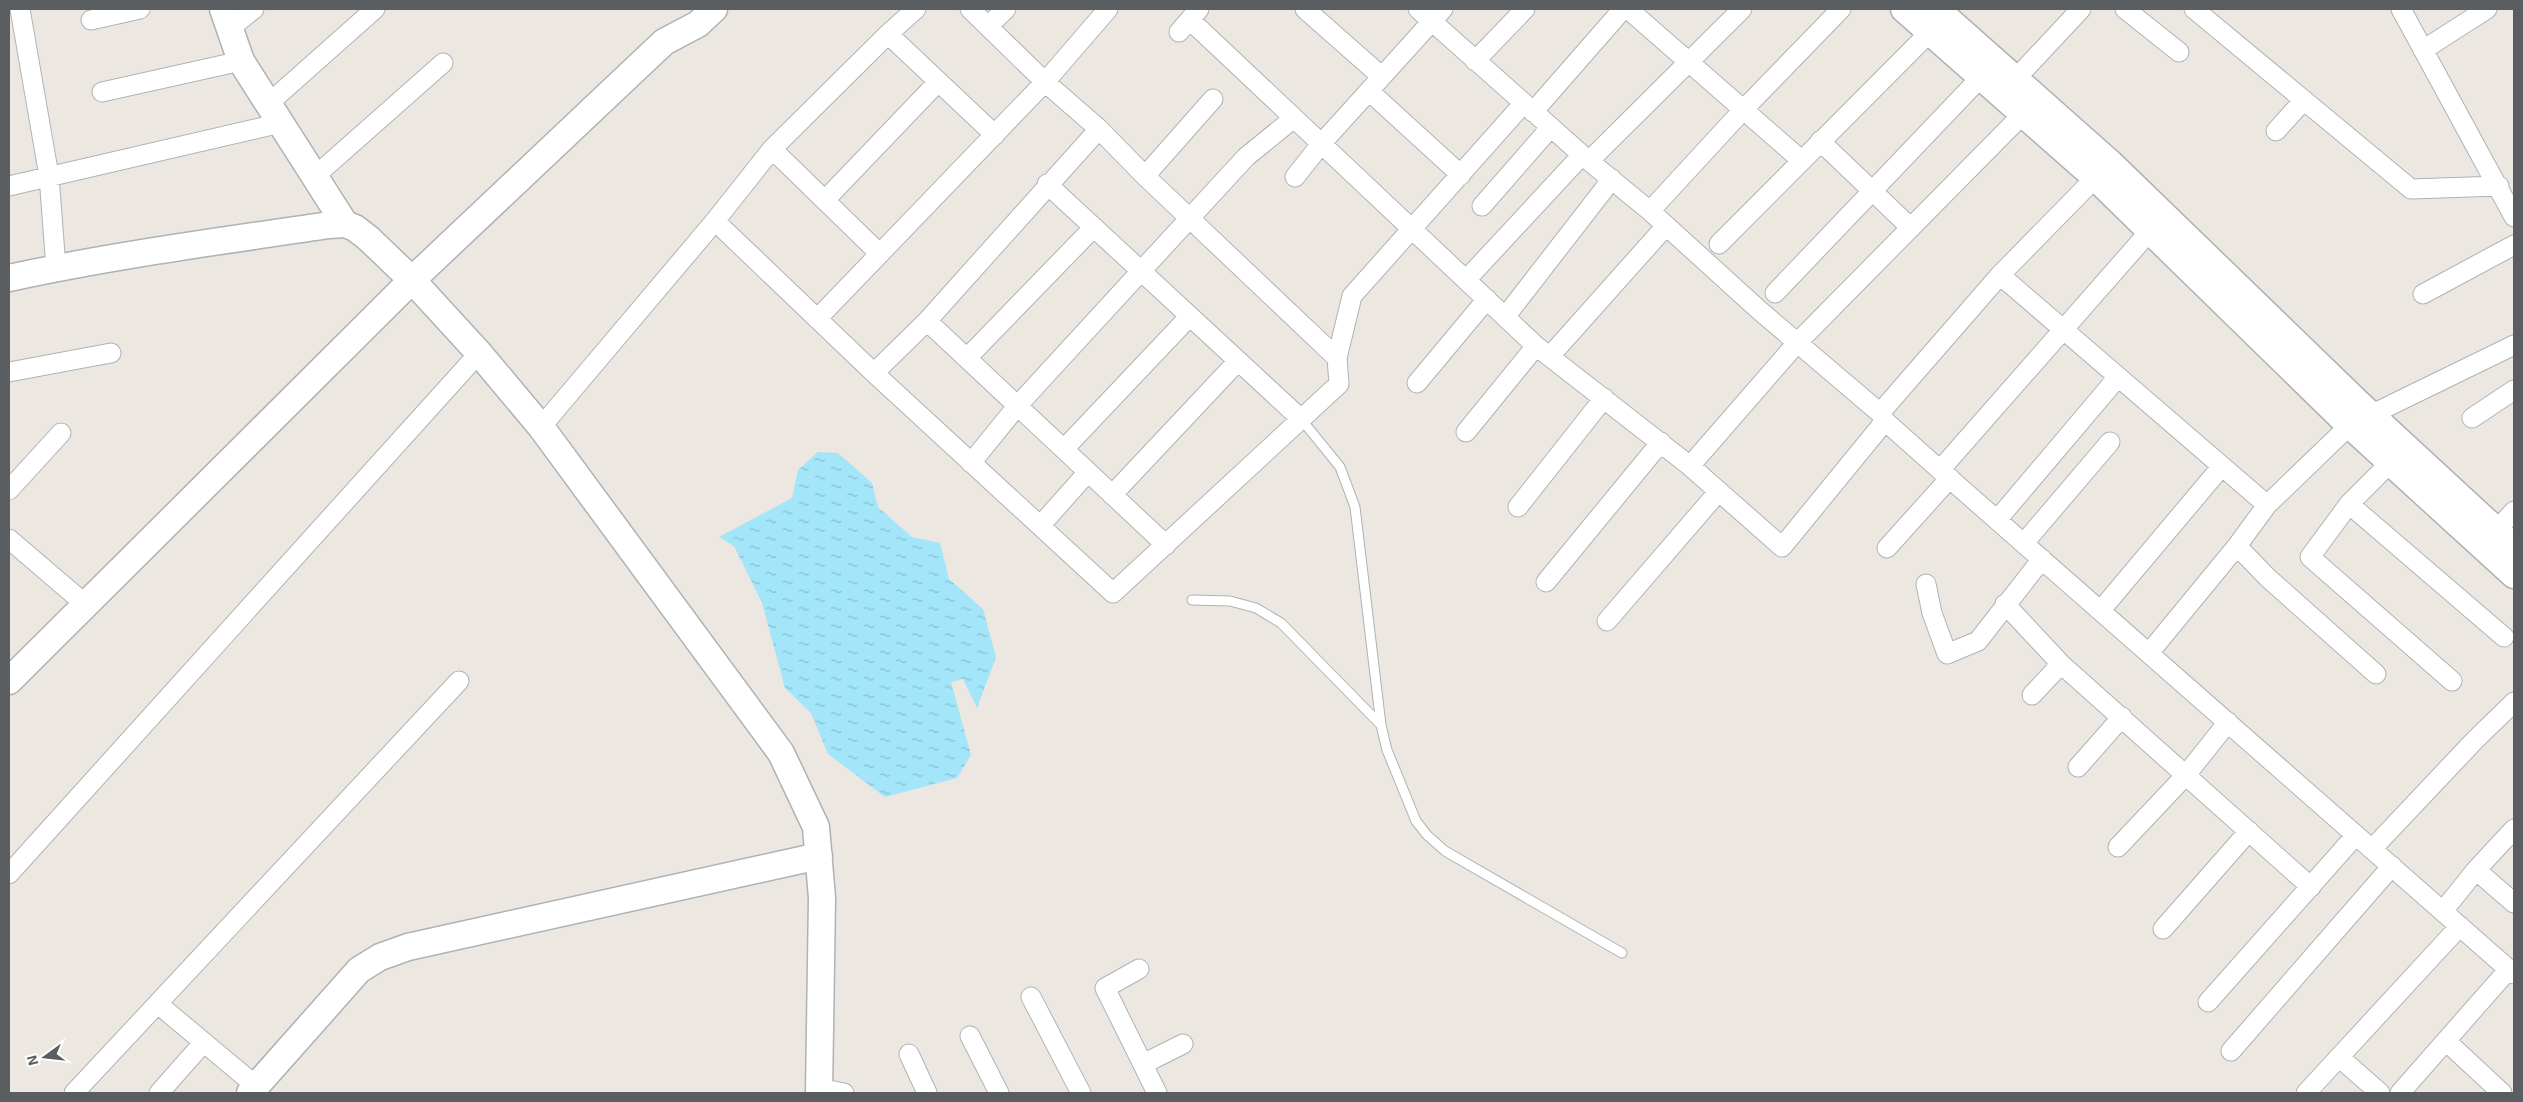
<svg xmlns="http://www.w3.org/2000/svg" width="2523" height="1102" viewBox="0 0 2523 1102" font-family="'Exo 2',sans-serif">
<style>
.water{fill:url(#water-ripples)}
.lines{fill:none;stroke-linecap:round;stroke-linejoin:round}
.lane-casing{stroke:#afb3b6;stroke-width:11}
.street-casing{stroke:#afb3b6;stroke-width:21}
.secondary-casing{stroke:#aeb2b6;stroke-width:29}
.lane{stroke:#fff;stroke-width:9}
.street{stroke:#fff;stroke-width:19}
.secondary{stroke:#fff;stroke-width:26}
</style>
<defs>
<pattern id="water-ripples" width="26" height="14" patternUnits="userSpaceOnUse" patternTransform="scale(1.25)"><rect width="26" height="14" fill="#a3e5f9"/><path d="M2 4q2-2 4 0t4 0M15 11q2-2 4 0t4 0" fill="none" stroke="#88bdcd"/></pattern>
</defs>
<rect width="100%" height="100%" fill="#ece7e1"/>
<!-- water -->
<path class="water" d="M818,452l20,1 34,30 6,24 34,30 28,6 9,36 34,30 13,48 -19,51 -14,-29 -12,3 20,73 -14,23 -72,19 -57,-43 -17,-41 -26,-25 -23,-85 -28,-57 -15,-9 73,-39 6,-28z"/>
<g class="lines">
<defs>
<path id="lane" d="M1301,419l39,48 15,40 26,218 6,25 29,71 11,14 18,16 177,102
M1192,600l38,1 26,7 25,15 100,102"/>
<path id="street" d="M20,9l29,167 7,92
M916,9l-28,25 107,101
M1305,9l76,67
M1418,9l171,152 61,50 109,99 121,103 5,8 55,49 574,504
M1628,9l173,151
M2125,9l54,43
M2194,9l217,180 88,-3
M2401,9l113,208
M91,20l49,-11
M1190,20l346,326 154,120 92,81 103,-126
M988,26l18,-17
M230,28l24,-19
M1179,32l20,-23
M2423,50l64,-41
M1475,61l50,-52
M2008,87l73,-78
M1369,91l92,84
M102,92l139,-31
M268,104l107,-95
M1533,112l90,-103
M2276,131l28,-31
M1820,141l91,87
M772,149l108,105
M1589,161l153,-152
M1145,176l68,-77
M314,177l129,-114
M1295,177l26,-33 122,-135
M1047,184l254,235
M9,186l272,-63
M825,200l113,-118
M1482,206l69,-79
M1650,211l93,-101 98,-101
M715,221l57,-72 116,-115
M1719,244l211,-212
M2000,275l267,230
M1466,280l116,-125
M1775,293l207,-217
M2423,294l91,-49
M1505,317l107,-138
M817,319l228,-237 63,-73
M927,321l239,224
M1550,356l116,-130
M967,358l127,-131
M1337,358l15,-62 172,-193
M9,372l102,-19
M874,373l53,-52 172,-192
M1417,383l70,-84
M1880,413l120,-138 104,-106
M2472,418l42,-28
M541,427l174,-206 159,152 239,220 226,-209 -2,-26 -192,-182 -46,-47 -54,-47 -75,-73
M1466,432l70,-86
M1064,449l126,-133
M971,463l47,-58 228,-248 48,-39
M2390,463l-41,41 -39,53 142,124
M1690,466l107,-123 227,-230
M1940,470l209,-238
M9,490l52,-57
M1112,495l126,-134
M2349,504l155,133
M1518,507l86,-109
M1997,520l121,-143
M1040,526l48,-54
M2496,531l18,-20
M9,539l76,65
M2024,543l86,-101
M2237,546l31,32 108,96
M1887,548l63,-70
M1546,582l115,-140
M1926,584l6,29 15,41 31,-13 64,-82
M2005,604l56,60 250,223
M2101,610l121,-144
M1607,621l112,-130
M2149,653l88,-107 30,-41 83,-80 164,-80
M2032,695l29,-31
M2078,767l44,-50
M2118,847l68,-72 42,-53
M2372,849l102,-108 40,-39
M2476,870l38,33
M9,874l470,-521
M2443,911l33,-41 38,-41
M2163,929l86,-98
M1139,969l-34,19 52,105
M1031,997l50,96
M2208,1002l148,-167
M158,1004l98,82
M970,1036l29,57
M2446,1041l56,52
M2231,1051l161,-185
M909,1054l18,39
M2339,1057l41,36
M1143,1064l40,-20
M819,1088l25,5
M74,1093l385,-412
M159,1093l45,-51
M2306,1093l154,-167
M2400,1093l109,-124"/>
<path id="secondary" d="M223,9l18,52 104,163
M1904,9l192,169 248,242 170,155
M1936,9l174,154 249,241 155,143
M9,278c105,-23 213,-37 320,-53l16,-1 10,4 13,10 44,42 67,73 62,74 240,326 35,74 6,71 -3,195
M9,681l403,-401 252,-238 34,-18 16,-15
M250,1093l109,-123 21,-13 28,-10 411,-91"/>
</defs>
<!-- lane casing -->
<use href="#lane" class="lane-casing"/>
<!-- street casing -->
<use href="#street" class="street-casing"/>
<!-- secondary casing -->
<use href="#secondary" class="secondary-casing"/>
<!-- lane -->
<use href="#lane" class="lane"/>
<!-- street -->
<use href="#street" class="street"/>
<!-- secondary -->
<use href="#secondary" class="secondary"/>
</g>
<!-- border -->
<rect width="2523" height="1102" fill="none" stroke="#5a5e61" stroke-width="20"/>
<!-- north arrow -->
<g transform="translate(45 1057) rotate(255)" stroke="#ffffff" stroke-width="4" paint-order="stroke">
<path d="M0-4L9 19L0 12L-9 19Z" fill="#5a5e61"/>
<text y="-8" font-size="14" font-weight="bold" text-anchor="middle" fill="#5a5e61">N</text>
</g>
</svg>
